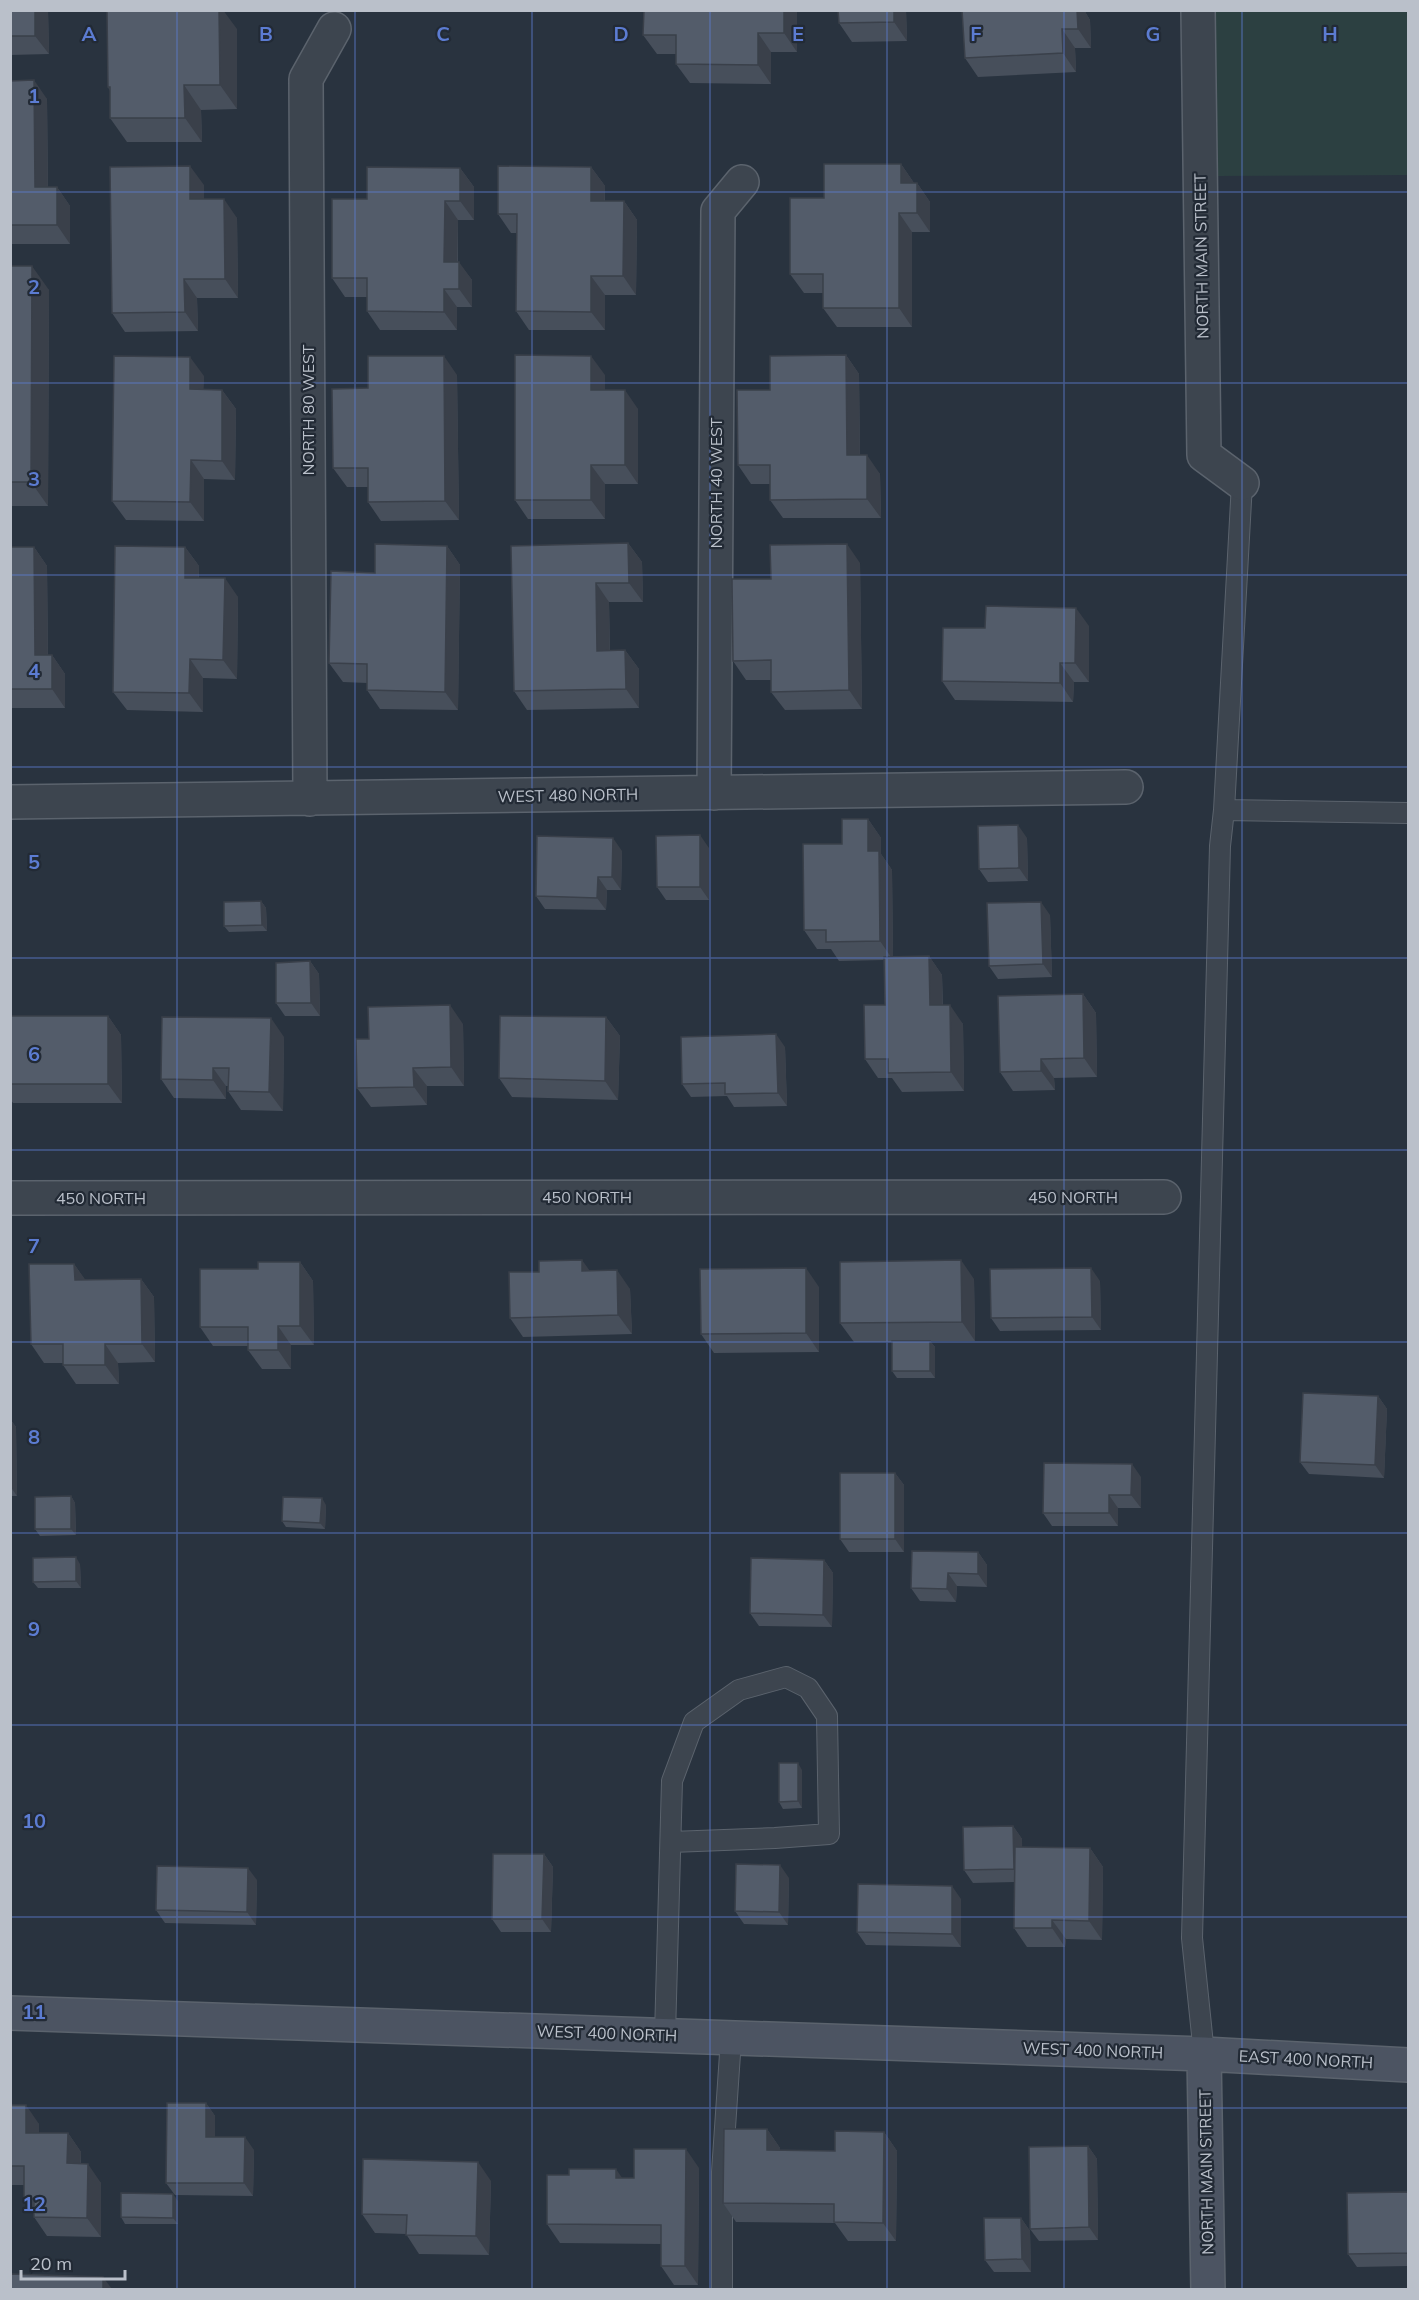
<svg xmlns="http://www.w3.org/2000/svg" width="1419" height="2300" viewBox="0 0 1419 2300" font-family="Mulish,sans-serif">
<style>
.green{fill:#2c4041}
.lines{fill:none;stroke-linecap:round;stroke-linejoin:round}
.lane-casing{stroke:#5b636d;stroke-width:22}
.street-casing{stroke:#5b636d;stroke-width:36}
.secondary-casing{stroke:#5b636d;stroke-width:36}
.lane{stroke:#3d454f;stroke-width:20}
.street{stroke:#3d454f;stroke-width:33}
.secondary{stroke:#4c5462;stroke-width:33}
.wall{fill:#474f5b}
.shaded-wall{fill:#3a404a}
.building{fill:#535c6a;stroke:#3a404a;stroke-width:1.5}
.grid{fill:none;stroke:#5c7cd2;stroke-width:1.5;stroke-opacity:0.55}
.labels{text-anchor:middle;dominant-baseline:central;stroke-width:4.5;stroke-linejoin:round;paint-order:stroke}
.street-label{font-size:16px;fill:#bac0ca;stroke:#222a35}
.grid-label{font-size:20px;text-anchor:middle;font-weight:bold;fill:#5c7cd2;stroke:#222a35;stroke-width:4.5;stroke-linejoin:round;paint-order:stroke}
</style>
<rect width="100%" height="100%" fill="#29333f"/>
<!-- green -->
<path class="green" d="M1214,11h194v164l-191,1z"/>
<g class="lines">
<defs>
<path id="lane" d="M1224,810l18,-327
M665,2035l7,-254 22,-59 45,-32 47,-13 22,11 19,28 2,118 -54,4 -104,4
M1204,2054l-12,-116 28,-1092 4,-36 184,3
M722,2290v-118l9,-133"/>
<path id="street" d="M1198,10l6,445 38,28
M714,793l4,-582 24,-29
M310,799l-4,-720 28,-50
M10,802l1116,-15
M10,1198l1154,-1"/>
<path id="secondary" d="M10,2013l1194,41 204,11
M1204,2054l4,236"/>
</defs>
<!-- lane casing -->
<use href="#lane" class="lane-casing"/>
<!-- street casing -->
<use href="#street" class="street-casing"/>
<!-- secondary casing -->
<use href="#secondary" class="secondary-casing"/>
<!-- lane -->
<use href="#lane" class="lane"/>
<!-- street -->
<use href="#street" class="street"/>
<!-- secondary -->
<use href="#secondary" class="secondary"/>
</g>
<!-- wall -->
<path class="wall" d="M10,10h38l1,44 -39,1z
M644,10h153v42h-26v32l-81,-1 -14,-19v-10h-19l-14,-19z
M838,10h68l1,31 -55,1 -13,-19z
M962,10h122l6,10 1,28h-16l1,24 -98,5 -13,-19z
M237,29v80l-36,1 1,32h-75l-17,-24v-27l-2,-4z
M10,81l37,18 1,88h9l13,19v38h-60z
M901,164l13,19h3l13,19v30h-18v95h-75l-14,-19v-15h-19l-14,-19 34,-76z
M591,167l14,19v15h19l13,19 -1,75h-31v35h-76l-13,-19 1,-78h-6l-13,-19z
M460,168l14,19v33h-16v42l14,18v27h-15v23h-77l-13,-19v-14h-22l-13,-19 35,-79z
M204,185v14l33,19 1,80h-41l1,33 -73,1 -13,-19z
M10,266l39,24 -1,216h-38z
M846,355l13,19 1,81 20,19 1,44h-98l-13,-18v-16h-19l-13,-19 32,-75z
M457,375l2,145 -78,1 -13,-19v-15h-21l-14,-19 35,-80z
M605,375v15l33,19v75h-33v35h-77l-13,-19z
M204,376l-1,13 19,1 14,19 -1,71 -31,-1v42l-78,-1 -14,-19z
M628,543l14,19 1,40h-34l1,48h15l14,19v39l-112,2 -13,-19 -3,-145z
M447,546l13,19 -2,145 -78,-1 -13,-19v-7l-24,-1 -14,-19 46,-90z
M10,547h24l13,19 1,89h4l13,19v34h-55z
M185,547l14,19v12l39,19 -1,82 -34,-1v34l-76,-2 -14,-18z
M860,563l2,146 -77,1 -14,-18v-12h-25l-13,-19 38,-82z
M1089,626v56h-15l-1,20 -118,-2 -13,-19 43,-53z
M868,819l13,19v16l11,16 1,86h36l13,19 1,30 20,19 1,67 -62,1 -10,-14h-14l-13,-19 20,-54 -1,-45 -45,1 -8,-12h-14l-13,-19 38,-86z
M1027,838l1,43 -40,1 -9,-13z
M709,848v52h-43l-9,-13z
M622,851l-1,39h-14l-1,20 -61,-1 -9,-13z
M261,901l5,7 1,23 -38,1 -5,-6z
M1050,915l2,62 -54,2 -9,-13z
M310,961l9,13 1,42h-35l-9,-13z
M1083,994l13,19 1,64 -43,1 1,12 -42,1 -13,-19z
M10,1016h98l13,19 1,68h-109l-3,-4z
M606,1017l14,19 -2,64 -106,-3 -13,-19z
M463,1024l1,62h-37v19l-56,2 -14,-19 12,-49z
M284,1037l-1,74 -42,-1 -13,-19v-5h-2v13l-52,-1 -13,-19z
M785,1047l2,59 -53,1 -7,-11 -36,1 -9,-13z
M300,1262l13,19 1,64h-23v24h-29l-14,-19v-4h-35l-13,-19 58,-58z
M74,1264l11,16 56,-1 13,18 1,65 -37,1 1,21h-43l-13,-19v-2h-19l-13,-19z
M590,1271l40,18 2,45 -109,3 -13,-19z
M974,1279l1,62h-45l5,6v31h-38l-5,-7v-29h-38l-14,-19z
M1100,1281l1,49 -101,1 -9,-13z
M819,1287v65l-105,1 -13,-19z
M1378,1396l9,13 -3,69 -75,-4 -9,-12z
M10,1419l6,8 1,69h-7z
M895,1473l9,12v67h-55l-9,-13z
M1141,1477v31h-23v18h-66l-9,-13z
M71,1496l4,7 1,32 -36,1 -5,-7z
M326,1505l-1,24 -39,-2 -4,-6z
M978,1552l9,13v22l-30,-1 -1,16 -36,-1 -9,-13z
M824,1560l9,13 -1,54 -73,-1 -9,-13z
M80,1564l1,24h-43l-5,-6z
M802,1770v38l-19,1 -4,-7z
M1013,1826l9,13v8l68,1 13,19 -1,73 -36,-1 -1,8h-38l-13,-19 1,-46 -42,1 -9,-13z
M544,1854l9,13 -2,65h-50l-9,-13z
M789,1878l-1,47 -44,-1 -9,-13z
M257,1880l-1,45 -91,-2 -9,-13z
M961,1899v48l-95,-2 -9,-13z
M206,2103l9,13v21l39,13 -1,46 -78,-1 -9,-12z
M10,2105l29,19v9h29l13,19v12l20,19v54l-54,-1 -13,-19v-4l-10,-14v-14h-14z
M767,2129l13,19v2l55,1 49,-19 13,19 -1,90h-48l-13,-18 -99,-1 -13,-19z
M1088,2146l9,13 1,81 -59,1 -9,-12z
M699,2168l-1,117h-24l-13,-19v-22l-101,-1 -13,-19 75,-46h12z
M491,2181l-2,74 -70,-1 -13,-20 -31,-1 -13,-19z
M1408,2192v74l-51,1 -9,-13z
M178,2201v23h-53l-4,-7z
M1021,2218l9,13 1,41h-37l-9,-12z"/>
<!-- shaded-wall -->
<path class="shaded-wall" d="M35,10h13l1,44 -14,-18z
M219,10h4l14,19v80l-17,-24z
M784,10h13v42l-13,-19z
M894,10h12l1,31 -13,-19z
M1077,10h7l6,10 1,28 -13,-19z
M1062,29l13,19 1,24 -13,-19z
M758,33l13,19v32l-13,-19z
M34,80l13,19 1,107 -13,-19z
M184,85l17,25 1,32 -17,-24z
M901,164l13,19h-13z
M190,166l14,19v33l-14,-19z
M591,167l14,19 -1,34 -13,-19z
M460,168l14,19v33l-14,-19z
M917,183l13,19v30l-13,-19z
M57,187l13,19v38l-13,-19z
M224,199l13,19 1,80 -13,-19z
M445,201l13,19 -1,60 -13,-18z
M624,201l13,19 -1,75 -13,-19z
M899,213l13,19v95l-13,-19z
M459,262l13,18v27l-13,-18z
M32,266l17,24 -1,216 -17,-24z
M591,276l14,19v35l-14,-18z
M184,279l13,19 1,33 -13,-19z
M444,289l13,18v23l-13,-18z
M846,355l13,19 1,100 -13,-19z
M444,356l13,19 2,145 -14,-19z
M591,356l14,19v34l-14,-19z
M190,357l14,19 -1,32 -13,-19z
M222,390l14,19 -1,71 -13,-19z
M625,390l13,19v75l-13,-19z
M867,455l13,19 1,44 -14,-19z
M191,460l13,19v42l-14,-19z
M591,465l14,19v35l-14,-19z
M628,543l14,19 1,40 -14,-19z
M847,544l13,19 2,146 -13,-19z
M447,546l13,19 -2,145 -13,-18z
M34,547l13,19 1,108 -13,-19z
M185,547l14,19 -1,31 -13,-19z
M225,578l13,19 -1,82 -14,-19z
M596,583l13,19 1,68 -13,-19z
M1076,608l13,18v56l-14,-19z
M625,650l14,19v39l-13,-19z
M52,655l13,19v34l-13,-19z
M190,659l13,19v34l-14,-19z
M1060,663l14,19 -1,20 -13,-19z
M868,819l13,19v16l11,16 1,90 -13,-19 -12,-90z
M1018,825l9,13 1,43 -9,-13z
M700,835l9,13v52l-9,-13z
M613,838l9,13 -1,39 -9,-13z
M598,877l9,13 -1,20 -9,-12z
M261,901l5,7 1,23 -5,-6z
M1041,902l9,13 2,62 -9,-13z
M929,956l13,19 1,49 -13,-19z
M310,961l9,13 1,42 -9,-13z
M1083,994l13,19 1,64 -13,-19z
M450,1005l13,19 1,62 -13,-19z
M950,1005l13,19 1,67 -13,-19z
M108,1016l13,19 1,68 -14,-19z
M606,1017l14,19 -2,64 -13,-19z
M271,1018l13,19 -1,74 -14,-19z
M776,1034l9,13 2,59 -9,-13z
M1041,1059l13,19 1,12 -14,-19z
M213,1068l13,18v13l-13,-19z
M413,1068l14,18v19l-13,-18z
M582,1260l13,18 -13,-7z
M961,1260l13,19 1,62 -13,-19z
M300,1262l13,19 1,64 -14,-19z
M74,1264l13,18 -12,-2z
M806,1268l13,19v65l-13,-19z
M1091,1268l9,13 1,49 -9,-13z
M617,1270l13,19 2,45 -14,-19z
M141,1279l13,18 1,65 -13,-18z
M278,1326l13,19v24l-13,-19z
M930,1341l5,6v31l-5,-7z
M105,1344l13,19 1,21 -14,-19z
M1378,1396l9,13 -3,69 -9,-13z
M10,1419l6,8 1,69 -7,-10z
M1132,1464l9,13v31l-10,-13z
M895,1473l9,12v67l-9,-13z
M1109,1495l9,13v18l-9,-13z
M71,1496l4,7 1,32 -5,-6z
M322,1498l4,7 -1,24 -5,-6z
M978,1552l9,13v22l-9,-13z
M76,1557l4,7 1,24 -5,-7z
M824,1560l9,13 -1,54 -9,-12z
M948,1573l9,13 -1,16 -9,-13z
M798,1763l4,7v38l-4,-7z
M1013,1826l9,13 1,43 -9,-13z
M1090,1848l13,19 -1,73 -13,-19z
M544,1854l9,13 -2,65 -9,-13z
M780,1865l9,13 -1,47 -9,-13z
M248,1868l9,12 -1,45 -9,-13z
M952,1886l9,13v48l-9,-13z
M1052,1920l14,19 -1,8 -13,-19z
M206,2103l9,13v33l-9,-12z
M26,2105l13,19v28l-13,-19z
M767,2129l13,19v21l-13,-19z
M884,2132l13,19 -1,90 -13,-18z
M68,2133l13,19 -1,30 -13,-19z
M245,2137l9,13 -1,46 -9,-13z
M1088,2146l9,13 1,81 -9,-13z
M686,2149l13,19 -1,117 -13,-19z
M478,2162l13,19 -2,74 -13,-19z
M88,2164l13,19v54l-14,-19z
M616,2169l13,19 -13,-10z
M173,2194l5,7v23l-5,-6z
M1021,2218l9,13 1,41 -9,-13z
M103,2277l9,12h-9z"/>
<!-- building -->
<path class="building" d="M10,10h25v26h-25z
M107,10h112l1,75h-36l1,33h-75v-31h-2z
M644,10h140v23h-26v32l-82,-1v-29h-33z
M838,10h56v12l-55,1z
M962,10h115l1,19h-16l1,24 -98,5z
M34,80l1,107h22v38h-47v-144z
M824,164h77v19h16v30h-18v95h-76v-34h-33v-76h34z
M190,166v33h34l1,80h-41l1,33 -73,1 -2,-146z
M498,166l93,1v34h33l-1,75h-32v36l-75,-1 1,-97h-19z
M367,167l93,1v33h-15l-1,61h15v27h-15v23l-77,-1v-33h-35v-79h35z
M10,266h22l-1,216h-21z
M515,355l76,1v34h34v75h-34v35h-76z
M846,355l1,100h20v44l-97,1v-35h-32l-1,-75h33v-34z
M114,356l76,1v32l32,1v71l-31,-1 -1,42 -78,-1z
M368,356h76l1,145 -77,1v-34h-35l-1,-79 36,-1z
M628,543l1,40h-33l1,68 28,-1 1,39 -112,2 -3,-145z
M375,544l72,2 -2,146 -78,-2v-26l-38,-1 2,-92 44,2z
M847,544l2,146 -78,2v-32l-38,1 -1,-82h39l-1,-34z
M115,546l70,1v31h40l-2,82 -33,-1 -1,34 -76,-1z
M10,547h24l1,108h17v34h-42z
M986,606l90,2 -1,55h-15v20l-118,-2 1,-53h42z
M842,819h26v32h11l1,90 -54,1v-12h-22l-1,-86h39z
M1018,825l1,43 -40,1 -1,-43z
M700,835v52h-43l-1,-51z
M537,836l76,2 -1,39h-14l-1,21 -61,-2z
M261,901l1,24 -38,1v-24z
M1041,902l2,62 -54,2 -2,-63z
M929,956l1,49h20l1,67 -63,1v-14h-23l-1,-54h21l-1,-48z
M310,961l1,42h-35v-40z
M1083,994l1,64 -43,1v12l-41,1 -2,-76z
M450,1005l1,62 -38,1 1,19 -57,1 -1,-49h13l-1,-32z
M10,1016h98v68h-98z
M500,1016l106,1 -1,64 -106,-3z
M162,1017l109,1 -2,74 -41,-1 1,-23h-16v12l-52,-1z
M776,1034l2,59 -53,1v-11l-43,1 -1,-47z
M582,1260v11l35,-1 1,45 -108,3 -1,-46h30v-11z
M961,1260l1,62 -122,1v-61z
M258,1262h42v64h-22v24h-30v-23h-48v-58h58z
M29,1264h45l1,16 66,-1 1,65h-37v21h-42v-21h-32z
M806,1268v65l-105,1 -1,-65z
M1091,1268l1,49 -101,1 -1,-49z
M892,1341h38v30h-38z
M1303,1393l75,3 -3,69 -75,-3z
M1044,1463l88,1 -1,31h-22v18h-66z
M840,1473h55v66h-55z
M71,1496v33h-36v-32z
M283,1497l39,1 -2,25 -38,-2z
M912,1551l66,1v22l-30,-1 -1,16 -36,-1z
M76,1557v24l-43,1v-24z
M751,1558l73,2 -1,55 -73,-2z
M779,1763h19v38l-19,1z
M1013,1826l1,43 -50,1 -1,-43z
M1015,1847l75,1 -1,73 -37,-1v8h-38z
M493,1854h51l-2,65h-50z
M736,1864l44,1 -1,47 -44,-1z
M157,1866l91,2 -1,44 -91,-2z
M858,1884l94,2v48l-95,-2z
M167,2103h39v34h39l-1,46h-78z
M10,2105h16v28h42l-1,30 21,1 -1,54 -53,-1v-18h-10v-33h-14z
M724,2129h43v21l68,1v-20l49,1 -1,91 -49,-1v-18l-111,-1z
M1088,2146l1,81 -59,2 -1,-82z
M634,2149h52l-1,117h-24v-41l-114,-1v-49h22v-6h47v9h18z
M363,2159l115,3 -2,74 -70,-1 1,-20 -45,-1z
M1408,2192v61l-60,1 -1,-61z
M121,2193l52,1v24l-52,-1z
M984,2218h37l1,41 -37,1z
M10,2274l93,3v12h-93z"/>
<!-- grid -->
<path class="grid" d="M177,10v2280M355,10v2280M532,10v2280M710,10v2280M887,10v2280M1064,10v2280M1242,10v2280M10,192h1398M10,383h1398M10,575h1398M10,767h1398M10,958h1398M10,1150h1398M10,1342h1398M10,1533h1398M10,1725h1398M10,1917h1398M10,2108h1398"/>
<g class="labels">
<!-- street labels -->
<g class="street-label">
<text transform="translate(1201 256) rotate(-91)">NORTH MAIN STREET</text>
<text transform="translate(308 410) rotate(-90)">NORTH 80 WEST</text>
<text transform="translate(716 483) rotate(-90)">NORTH 40 WEST</text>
<text transform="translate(568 795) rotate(-1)">WEST 480 NORTH</text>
<text x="587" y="1197">450 NORTH</text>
<text x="1073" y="1197">450 NORTH</text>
<text x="101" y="1198">450 NORTH</text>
<text transform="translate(607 2033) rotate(2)">WEST 400 NORTH</text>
<text transform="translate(1093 2050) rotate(2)">WEST 400 NORTH</text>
<text transform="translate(1306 2059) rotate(3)">EAST 400 NORTH</text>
<text transform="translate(1206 2172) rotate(-91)">NORTH MAIN STREET</text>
</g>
</g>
<g class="grid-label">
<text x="89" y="41">A</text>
<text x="266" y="41">B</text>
<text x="443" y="41">C</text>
<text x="621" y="41">D</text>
<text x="798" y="41">E</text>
<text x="976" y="41">F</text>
<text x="1153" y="41">G</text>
<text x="1330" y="41">H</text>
<text x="34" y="103">1</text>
<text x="34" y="294">2</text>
<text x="34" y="486">3</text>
<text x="34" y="678">4</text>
<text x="34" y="869">5</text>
<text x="34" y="1061">6</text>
<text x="34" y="1253">7</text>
<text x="34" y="1444">8</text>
<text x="34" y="1636">9</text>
<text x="34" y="1828">10</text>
<text x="34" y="2019">11</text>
<text x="34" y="2211">12</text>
</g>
<!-- border -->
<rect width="1419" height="2300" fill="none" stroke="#bac0ca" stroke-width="24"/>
<!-- scale -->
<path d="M21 2270v9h104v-9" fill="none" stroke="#bac0ca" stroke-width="3"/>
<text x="30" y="2270" font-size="18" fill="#bac0ca" stroke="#222a35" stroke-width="4.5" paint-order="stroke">20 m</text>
</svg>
